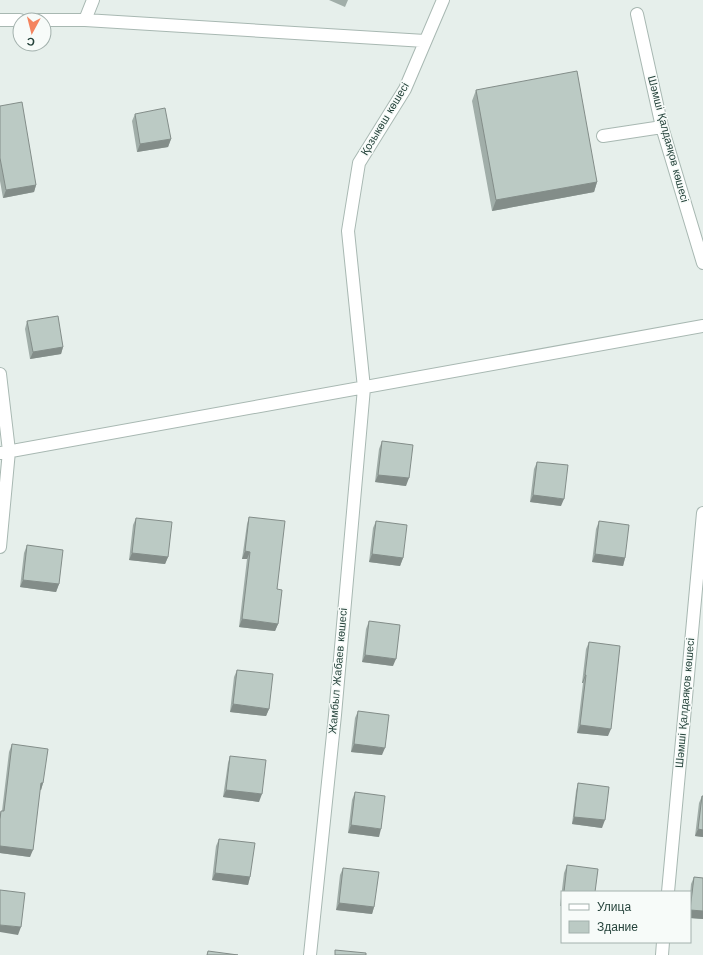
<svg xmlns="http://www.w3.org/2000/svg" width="703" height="955" viewBox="0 0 703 955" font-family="'Work Sans',sans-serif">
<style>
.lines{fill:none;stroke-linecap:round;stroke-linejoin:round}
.minor-casing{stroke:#a8b8b2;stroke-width:14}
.minor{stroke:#fff;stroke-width:12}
.wall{fill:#a1aea9}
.shaded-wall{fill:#838d89}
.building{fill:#bbcac4;stroke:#838d89}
.labels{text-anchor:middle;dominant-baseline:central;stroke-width:3;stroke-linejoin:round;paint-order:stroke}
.street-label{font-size:11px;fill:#24423a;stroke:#f7fbf9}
</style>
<rect width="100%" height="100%" fill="#e6efeb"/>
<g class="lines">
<defs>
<path id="minor" d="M637,14l25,113 41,136
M0,20h20
M32,20h53l340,21
M85,20l8,-20
M603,136l59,-9
M0,374l9,77 -9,96
M0,453l703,-127
M668,892l35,-379
M310,955l25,-240 29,-327 -16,-157 11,-68 46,-74 38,-89
M662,955l1,-13"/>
</defs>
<!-- minor casing -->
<use href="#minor" class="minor-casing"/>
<!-- minor -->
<use href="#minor" class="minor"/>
</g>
<!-- wall -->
<path class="wall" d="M329,0h19l-3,7z
M476,90l121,92 -3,10 -102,19 -20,-110z
M0,106l36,79 -2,7 -31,6 -3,-17z
M135,114l36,25 -3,8 -31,5 -5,-31z
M27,321l36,26 -2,7 -31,5 -5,-30z
M382,441l24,45 -31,-4 4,-33z
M537,462l24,44 -31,-4 4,-33z
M249,517l28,72 1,35 -3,7 -36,-4 8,-68h-5l5,-35z
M136,518l32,39 -3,7 -36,-4 4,-35z
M376,521l27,37 -3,8 -31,-4 4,-34z
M599,521l26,37 -2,8 -31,-4 4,-33z
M27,545l32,39 -3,8 -36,-5 4,-34z
M369,621l24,45 -31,-4 4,-33z
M589,642l19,94 -31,-3 6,-50h-1l4,-34z
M237,670l32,39 -3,7 -36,-4 4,-35z
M358,711l24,44 -31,-3 4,-34z
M12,744l31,39 -2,7h-1l-10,67 -30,-4v-40l1,-2h1l7,-59z
M230,756l29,46 -36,-5 5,-34z
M578,783l24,45 -30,-4 4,-33z
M355,792l24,45 -31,-4 4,-33z
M702,796l1,41 -8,-1 4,-33z
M219,839l31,38 -2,8 -36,-5 4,-34z
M567,865l28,27h-33v14h-2l4,-33z
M343,868l31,39 -2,7 -36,-4 4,-35z
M694,877l9,1v41l-13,-1v-22l1,-12z"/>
<!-- shaded-wall -->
<path class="shaded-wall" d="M171,139l-3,8 -31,5 3,-8z
M597,182l-3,10 -102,19 4,-11z
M36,185l-2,7 -31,6 3,-8z
M63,347l-2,7 -31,5 3,-7z
M378,475l31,3 -3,8 -31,-4z
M533,495l31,4 -3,7 -31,-4z
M245,551l5,1 -3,7h-5z
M132,553l36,4 -3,7 -36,-4z
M372,554l31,4 -3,8 -31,-4z
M595,554l30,4 -2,8 -31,-4z
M23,580l36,4 -3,8 -36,-5z
M242,619l36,5 -3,7 -36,-4z
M365,655l31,4 -3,7 -31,-4z
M585,675h1l-3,8h-1z
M233,704l36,5 -3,7 -36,-4z
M580,725l31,4 -3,7 -31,-3z
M354,744l31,4 -3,7 -31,-3z
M41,783h2l-2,7h-3z
M226,790l36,4 -3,8 -36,-5z
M574,817l31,3 -3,8 -30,-4z
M351,825l30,4 -2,8 -31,-4z
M698,829l5,1v7l-8,-1z
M0,846l33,4 -3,7 -30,-4z
M215,873l35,4 -2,8 -36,-5z
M339,903l35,4 -2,7 -36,-4z
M690,910l13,1v8l-13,-1z
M0,925l21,2 -3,8 -18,-3z"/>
<!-- building -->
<path class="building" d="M577,71l20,111 -101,18 -20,-110z
M22,102l14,83 -30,5 -6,-32v-52z
M165,108l6,31 -31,5 -5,-30z
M58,316l5,31 -30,5 -6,-31z
M382,441l31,4 -4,33 -31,-3z
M537,462l31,3 -4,34 -31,-4z
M249,517l36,4 -8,68 5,1 -4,34 -36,-5 8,-67 -5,-1z
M136,518l36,4 -4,35 -36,-4z
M376,521l31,4 -4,33 -31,-4z
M599,521l30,4 -4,33 -30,-4z
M27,545l36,5 -4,34 -36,-4z
M369,621l31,4 -4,34 -31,-4z
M589,642l31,4 -9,83 -31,-4 6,-50h-1z
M237,670l36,4 -4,35 -36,-5z
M358,711l31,4 -4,33 -31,-4z
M12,744l36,5 -5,34h-2l-8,67 -33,-4v-27l1,-8h3z
M230,756l36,4 -4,34 -36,-4z
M578,783l31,4 -4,33 -31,-3z
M355,792l30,4 -4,33 -30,-4z
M702,796h1v34l-5,-1z
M219,839l36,4 -5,34 -35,-4z
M567,865l31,4 -3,23h-31z
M343,868l36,4 -5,35 -35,-4z
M694,877l9,1v33l-13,-1z
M0,890l25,3 -4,34 -21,-2z
M335,950l31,3v2h-31z
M208,951l30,4h-31z"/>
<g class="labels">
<!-- street labels -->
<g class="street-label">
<text transform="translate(385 119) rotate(-59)">Қозыкөш көшесі</text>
<text transform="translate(668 139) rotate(75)">Шәмші Қалдаяқов көшесі</text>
<text transform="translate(338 671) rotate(-85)">Жамбыл Жабаев көшесі</text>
<text transform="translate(685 703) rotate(-85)">Шәмші Қалдаяқов көшесі</text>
</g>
</g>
<!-- legend -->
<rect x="561" y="891" width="130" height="52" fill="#f7fbf9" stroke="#a3b1ad"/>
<rect x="569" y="904" width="20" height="6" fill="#ffffff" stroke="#a3b1ad"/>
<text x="597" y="911" font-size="12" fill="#24423a">Улица</text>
<rect x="569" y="921" width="20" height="12" fill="#bbcac4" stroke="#a3b1ad"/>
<text x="597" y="931" font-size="12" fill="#24423a">Здание</text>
<!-- north arrow -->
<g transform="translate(32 32) rotate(187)"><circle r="19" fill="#f7fbf9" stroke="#a3b1ad"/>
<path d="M0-3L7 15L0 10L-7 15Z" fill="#f4845f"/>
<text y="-6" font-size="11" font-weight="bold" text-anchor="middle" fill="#24423a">С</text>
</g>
</svg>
